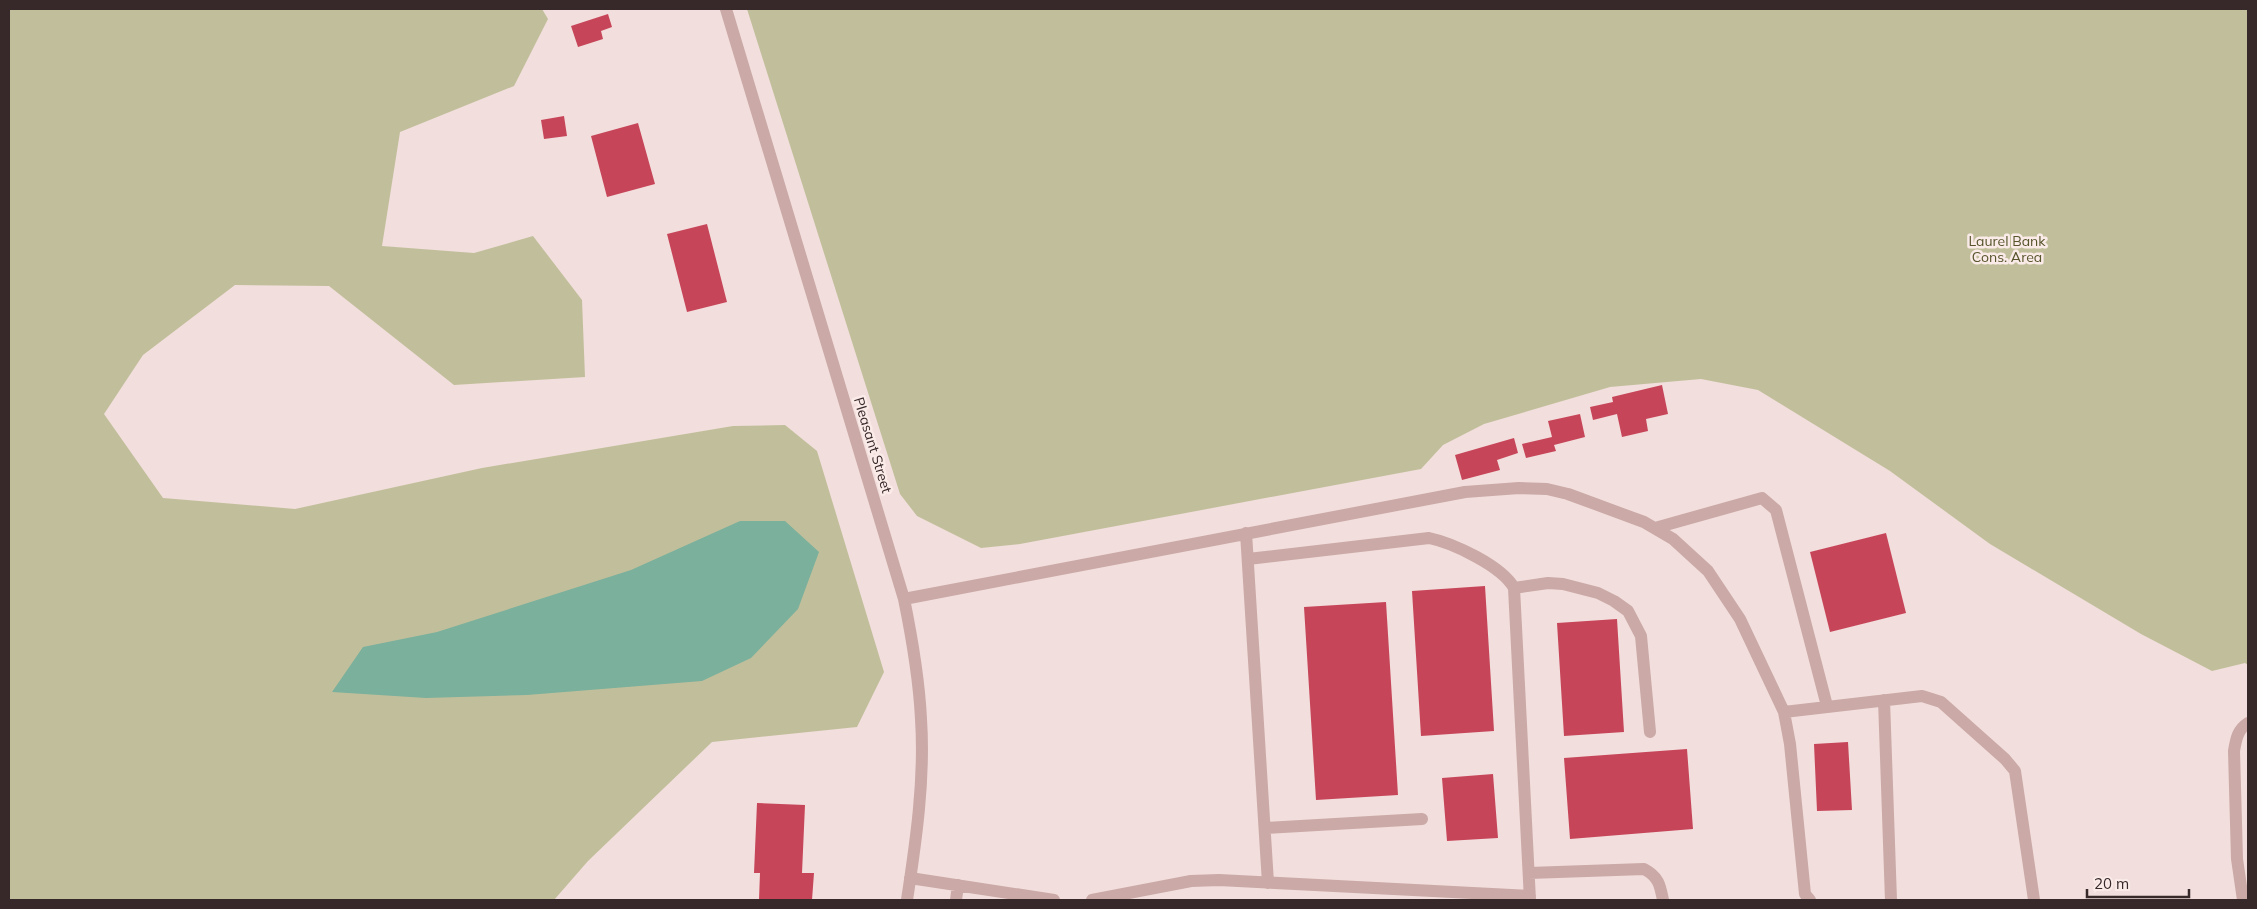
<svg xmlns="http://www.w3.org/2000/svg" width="2257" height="909" viewBox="0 0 2257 909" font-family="Mulish,sans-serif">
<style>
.green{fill:#c1bf9b}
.water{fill:#7ab09c}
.building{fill:#c74559}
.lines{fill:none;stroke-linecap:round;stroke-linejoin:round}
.minor{stroke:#caa9a7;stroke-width:12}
.labels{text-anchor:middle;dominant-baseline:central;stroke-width:5;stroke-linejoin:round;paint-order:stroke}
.park-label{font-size:14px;fill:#55542b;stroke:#faebe8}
.street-label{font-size:14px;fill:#372829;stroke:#faebe8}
</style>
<rect width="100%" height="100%" fill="#f2dedc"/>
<!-- green -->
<path class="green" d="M9,9h533l6,10 -34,67 -114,46 -18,114 92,7 59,-17 49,64 3,77 -131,8 -125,-99 -94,-1 -92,70 -39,59 59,84 132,11 187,-41 251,-42 52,-1 32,26 67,221 -27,55 -145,15 -124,119 -34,39h-545z
M747,9h1501v656l-3,-2 -33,8 -71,-37 -151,-90 -100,-73 -132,-81 -57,-11 -91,8 -126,37 -41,21 -22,24 -401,75 -39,4 -64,-32 -17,-22z"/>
<!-- water -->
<path class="water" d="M740,521h45l34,31 -21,57 -47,49 -49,23 -175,14 -101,3 -94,-6 31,-45 74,-15 194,-62z"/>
<!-- building -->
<path class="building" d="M608,14l4,13 -11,4 2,8 -25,8 -7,-21z
M564,116l3,20 -23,3 -3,-19z
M638,123l17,61 -48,13 -16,-61z
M707,224l20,78 -40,10 -20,-78z
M1662,385l6,29 -22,5 2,12 -26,6 -5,-23 -24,6 -3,-13 23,-5 -1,-5z
M1580,414l5,23 -31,8 2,6 -30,7 -4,-14 30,-7 -4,-16z
M1514,438l4,15 -21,7 3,10 -38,10 -7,-25z
M1886,533l20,80 -76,19 -20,-80z
M1485,586l9,145 -73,5 -9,-145z
M1386,602l12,193 -82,5 -12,-193z
M1617,619l7,113 -60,4 -7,-113z
M1848,742l4,68 -35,1 -3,-67z
M1687,749l6,80 -123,10 -6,-81z
M1493,774l5,64 -51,3 -5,-63z
M757,803l48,2 -3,68h12l-2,27h-53l1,-27h-6z"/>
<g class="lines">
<!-- minor -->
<path class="minor" d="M726,9l178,590c8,39 15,79 17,120 4,60 -5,122 -14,181
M1655,528l107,-30 14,12 51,196
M1246,533l22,350
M1248,559l181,-21c24,5 73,28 85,50l16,312
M1514,588l34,-5 15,1 35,9 16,8 14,10 13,25 9,96
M904,599l561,-107 54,-4 28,1 21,5 76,28 29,17 35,32 32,48 44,93 6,32 15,150 5,6
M1884,700l7,200
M1784,712l138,-16 19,6 64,57 10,12 19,129
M1265,828l157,-9
M1529,873l115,-4c15,8 16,16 19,31
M910,878l144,22
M956,900l2,-15
M1092,900l99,-19 28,-1 311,16
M2243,900l-6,-41 -3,-108c2,-11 3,-21 14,-28"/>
</g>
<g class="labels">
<!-- park labels -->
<g class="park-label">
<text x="2007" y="241">Laurel Bank<tspan x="2007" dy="16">Cons. Area</tspan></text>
</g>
<!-- street labels -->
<g class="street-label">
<text transform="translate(873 445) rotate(73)">Pleasant Street</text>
</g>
</g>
<!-- border -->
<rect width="2257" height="909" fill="none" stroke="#372829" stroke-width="20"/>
<!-- scale -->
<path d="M2087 889v8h102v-8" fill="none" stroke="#372829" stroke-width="2.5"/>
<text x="2094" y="889" font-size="15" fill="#372829" stroke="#faebe8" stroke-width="4" paint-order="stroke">20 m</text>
</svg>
